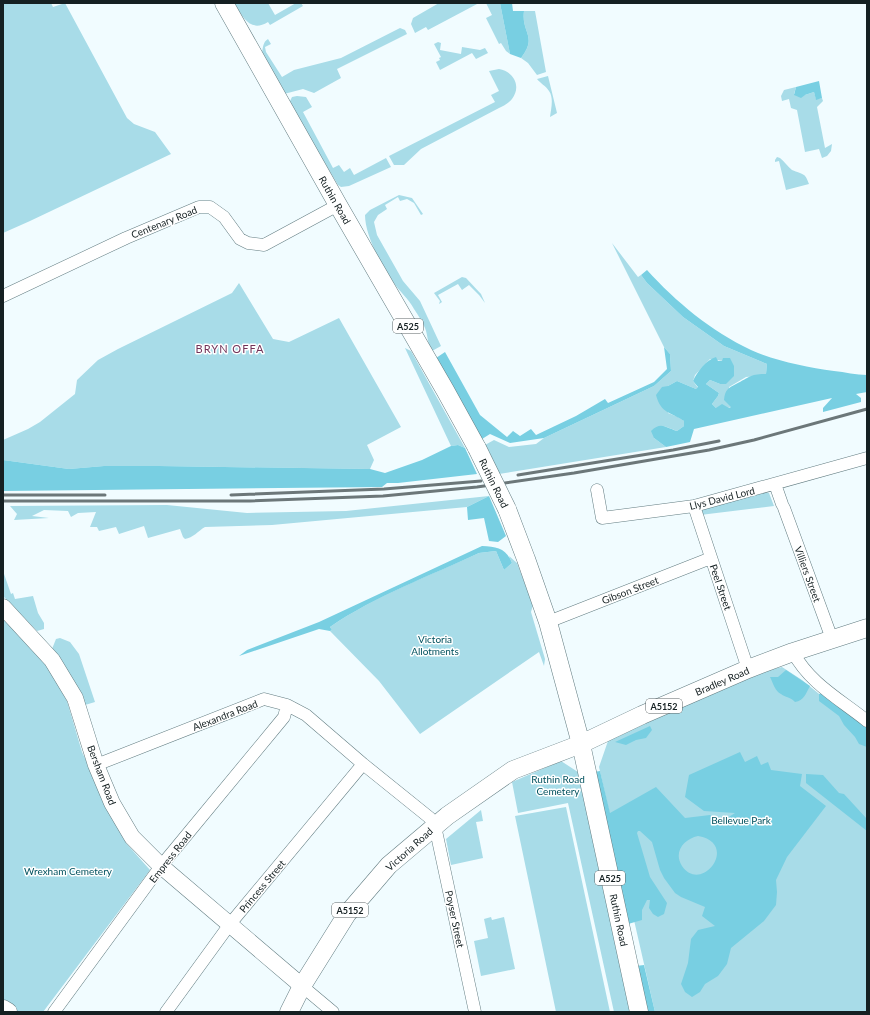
<svg xmlns="http://www.w3.org/2000/svg" width="870" height="1015" viewBox="0 0 870 1015" font-family="Lato,sans-serif">
<style>
.green{fill:#a8dce8}
.forest{fill:#78cfe2;fill-rule:evenodd}
.lines{fill:none;stroke-linecap:round;stroke-linejoin:round}
.minor-casing{stroke:#637d82;stroke-width:13}
.secondary-casing{stroke:#637d82;stroke-width:17}
.primary-casing{stroke:#637d82;stroke-width:19}
.minor{stroke:#fff;stroke-width:12}
.secondary{stroke:#fff;stroke-width:16}
.primary{stroke:#fff;stroke-width:18}
.rail{stroke:#6c7779;stroke-width:3}
.primary-bridge-casing{stroke:#637d82;stroke-width:19;stroke-linecap:butt}
.primary-bridge{stroke:#fff;stroke-width:18}
.labels{text-anchor:middle;dominant-baseline:central;stroke-width:3;stroke-linejoin:round;paint-order:stroke}
.shield{fill:#fff;stroke:#5b6364;stroke-width:1}
.shield-label{font-size:9px;font-weight:bold;fill:#152022}
.street-label{font-size:10px;fill:#152022;stroke:#fff}
.park-label{font-size:10px;fill:#00515e;stroke:#fff}
.neighbourhood-label{font-size:11px;letter-spacing:1px;fill:#723358;stroke:#fff}
</style>
<rect width="100%" height="100%" fill="#f1fcff"/>
<!-- green -->
<path class="green" d="M3,3h48l2,4 12,-4 62,115 7,6 21,8 16,22 -141,67 -27,12z
M234,3h34l7,12 21,-12h5l2,3 -33,19 -2,-3c-18,11 -25,-5 -34,-19z
M439,3h40l-51,27 -2,-3 -11,6 -4,-9 2,-6z
M486,3h14l10,51 -4,-3 -5,-8 -2,1 -13,-26 6,-3z
M524,11h11l11,61 -9,3 -9,-12 -7,-5c17,-22 0,-25 3,-47z
M400,28l5,2 2,4 -70,35 4,9 -27,15 -11,-4 -19,5 -22,-41c1,-6 1,-11 6,-14l3,5 -6,3 1,5 16,25 12,-7 47,-12z
M438,42l3,1 -1,7 21,4 1,-7 18,3 5,-2 3,5 -12,6 -4,-6 -32,17 -4,-8 4,-2 -1,-2 2,-1 -7,-13z
M499,69c14,2 23,17 13,30 -3,4 -9,7 -13,9l-78,41 -17,16h-10l-5,-9 106,-54 -4,-7 8,-4 -10,-20z
M548,76l9,37 -7,4c1,-8 4,-19 -1,-26 -3,-5 -9,-8 -12,-12z
M796,87l-2,7 11,1 9,-3 2,7 6,-1 1,3 -6,6 8,41 7,-4 -1,7 -4,5 -5,2 -3,-9 -14,3 -8,-42 -6,-2 -2,-9 -7,2 -1,-5 3,-6z
M297,96l9,1 6,10 -9,5 30,56 6,-3 5,7 6,-4 4,7 32,-17 5,9 -42,19 -8,1 -3,-2 -49,-82 3,-6z
M777,157l3,1c4,3 8,9 12,12 11,5 13,2 17,14l-23,6 -7,-29 -4,1v-2z
M399,195l13,3 11,16 -2,1 -7,-12 -7,-4 -7,2 -2,-4 -13,8 2,4 -9,6 -4,7 3,13 26,46 17,20 21,45 -9,5c-5,-8 -4,-16 -7,-23 -3,-7 -7,-13 -11,-19 -6,-11 -14,-17 -21,-27 -12,-17 -28,-47 -28,-67l5,-5z
M612,243l26,34 3,-2 6,8 36,34 41,29 43,18 -1,11 -20,2 -17,10 2,20 -3,1h-12l-4,-4 6,-8 1,-3 -13,-9 4,-4 10,4 3,-23 -13,-2 -15,16 -2,6 5,7 -2,1 -19,-8 -9,5v27l10,4 6,4v5l-7,5 -13,-5 -10,12 12,9 -167,27 -14,-29 9,-5 15,7 27,-3 8,-6 110,-52 17,-15 -1,-17 -6,-7z
M462,277l4,1 15,16 4,9 -6,-8 -10,-10 -7,5 -4,-6 -20,11 4,7 -3,2 1,-3 -6,-8z
M239,283l34,56 16,3 50,-24 62,109 -34,18 7,15 -4,9 -211,-3h-55l-35,3 -66,-9v-20l25,-11 12,-7 35,-28 2,-14 21,-20 20,-11 114,-56z
M405,348l6,3 54,97 -7,-3 -7,1z
M763,492l6,1 5,13 -74,9 1,-3 3,-4z
M489,496l-22,11 -195,18 -67,2c-7,4 -12,11 -20,12l-2,-2 -3,-8 -32,9 -4,-12 -25,8 -3,-7 -17,4 -2,-4h-7l6,-15 -18,1 -7,4 -3,-6 -24,-1 -12,6 17,2 -35,2 3,-6 -7,-8 157,-1 80,8 99,-2z
M496,551l8,19 8,-7 -3,-7 8,7 16,42 -2,7 14,47 -1,7 -5,-14 -119,82 -41,-53 -49,-50 2,-1 -2,-3c45,-31 99,-51 149,-74z
M3,571l8,23 2,-1 2,6 18,-3 5,17 6,10v6l-7,2 -34,-35z
M3,617l43,46 21,38 15,51 44,91 24,27 -107,142h-29l-11,-7z
M60,638l10,4 9,12 16,48 -10,3 -33,-56 4,-10z
M782,667l20,13 65,53v279h-212l-56,-245 9,-26 143,-67z
M561,761l20,13 53,238h-20l-46,-209 -50,10 -6,-31z
M566,807l44,205h-54l-41,-196z
M481,810l2,11 -7,1 7,36 -32,7 -5,-26z
M491,917l1,3 12,-3 11,52 -34,7 -7,-35 14,-3 -4,-19z"/>
<!-- forest -->
<path class="forest" d="M500,3h12l1,8h11c-3,22 14,25 -3,47l-11,-4z
M819,81l3,17 -6,2 -2,-8 -9,3 -4,3 -7,-3 2,-8z
M647,270c29,32 64,61 104,80 25,11 55,17 83,21 11,1 22,4 33,4v17l-11,2 5,4v4l-38,10v-4l9,-10 -138,31 -4,13 -24,5 -12,-9 -3,-7c10,-10 15,-3 26,0l7,-5v-5c-13,-9 -23,-7 -28,-26l6,-8 6,-1 9,-5 19,8 2,-2 -5,-6c4,-9 13,-21 23,-24l2,4h4l1,-3h7l4,8v10l-8,8h-6l-10,-4 -4,4 13,9 -1,3 -6,8 4,4 6,-4 7,4 2,-1 -7,-7c1,-10 4,-12 12,-16 14,-7 14,-10 30,-10l1,-10 -43,-18 -41,-29 -36,-34 -6,-8z
M664,347l6,7 1,17 -17,15 -110,52 -34,5 -20,-9 -8,5 -46,-81 9,-6 35,63 27,22 6,-6 7,5 11,-7 5,6 40,-19 29,-17 3,4 46,-21 13,-13z
M458,445l7,3 12,26 -79,9h-11l-5,4 -379,4v-31l66,9 35,-3h55l211,3 15,4 37,-13 29,-14z
M489,496l17,40 -8,6 -9,-1 -5,-23 -16,2 -1,-13z
M482,546c15,1 24,2 30,17l-8,7 -8,-19 -17,2c-49,23 -104,43 -149,74l2,3 -2,1 -11,-2 -80,27 8,-6 72,-28z
M786,670l24,16c-4,7 -6,15 -15,16 -6,-6 -9,-4 -14,-8 -6,-3 -8,-11 -11,-17h8z
M823,693l28,20 16,15v19l-8,-3 -4,-7 -11,-12 -5,-9 -20,-15v-7z
M650,726l2,4 -6,8 -10,2 -10,5 -11,-3z
M740,752l5,10 12,-6 4,9 7,-3 3,8 31,4 -2,12 26,20 -39,51 -11,23 1,12 -1,13 -12,16 -33,27 -4,16 -9,12 -13,8 -5,8 -8,5 -7,-5 -4,-8 7,-21 3,-24 7,-9 17,-4 -13,-10 3,-9 -24,-10 -6,-4 -11,-15 -4,-8 -8,-28 -12,-11h-2l-1,2 13,44 17,26 -3,11 -6,3 -5,-3 -4,-6 1,-8h-3l-5,10v10l-14,4 -34,-152 6,-1 10,42 46,-26 29,31 25,-3 11,7 14,-9 -31,-2 -19,-14 4,-22zM698,836c42,7 4,59 -16,30 -9,-14 2,-27 16,-30z
M806,774l17,1 16,18 5,1 23,25v12l-61,-48z
M644,965l11,47h-9l-10,-46z"/>
<g class="lines">
<defs>
<path id="minor" d="M3,296l123,-58 73,-31h11l14,10 16,22 8,4 16,2 74,-40
M775,484l7,20
M597,490l5,28 92,-12 173,-48
M694,506l54,163
M784,508l48,131
M548,622l163,-64
M793,652c16,31 48,48 74,69
M96,765l168,-66 23,6 19,10 57,49 67,54 5,8 40,186
M302,986l31,26
M54,1012l107,-146 123,-149 3,-12
M166,1012l64,-88 133,-160"/>
<path id="secondary" d="M3,607l49,53 23,38 21,67 16,38 20,34 29,29 141,120"/>
<path id="primary" d="M224,3l114,202 107,185 32,58
M507,509l19,50 22,63 33,122 58,268
M3,1009l5,3
M289,1012l13,-26 45,-72 42,-49 58,-49 66,-46 68,-26 61,-29 106,-46 45,-17 74,-24"/>
</defs>
<!-- minor casing -->
<use href="#minor" class="minor-casing"/>
<!-- secondary casing -->
<use href="#secondary" class="secondary-casing"/>
<!-- primary casing -->
<use href="#primary" class="primary-casing"/>
<!-- minor -->
<use href="#minor" class="minor"/>
<!-- secondary -->
<use href="#secondary" class="secondary"/>
<!-- primary -->
<use href="#primary" class="primary"/>
<!-- rail -->
<path class="rail" d="M518,475l155,-25 46,-9
M3,495h102
M231,495l153,-6 97,-8
M3,501h247l133,-5 94,-9 97,-14 135,-23 45,-10 113,-31"/>
<defs>
<path id="primary-bridge" d="M477,448l30,61"/>
</defs>
<!-- primary-bridge casing -->
<use href="#primary-bridge" class="primary-bridge-casing"/>
<!-- primary-bridge -->
<use href="#primary-bridge" class="primary-bridge"/>
</g>
<g class="labels">
<!-- shield labels -->
<g class="shield">
<rect x="393" y="319" width="30" height="14" rx="3"/>
<rect x="646" y="699" width="36" height="14" rx="3"/>
<rect x="595" y="871" width="30" height="14" rx="3"/>
<rect x="332" y="903" width="36" height="14" rx="3"/>
</g>
<g class="shield-label">
<text x="408" y="326">A525</text>
<text x="664" y="706">A5152</text>
<text x="610" y="878">A525</text>
<text x="350" y="910">A5152</text>
</g>
<!-- street labels -->
<g class="street-label">
<text transform="translate(335 200) rotate(60)">Ruthin Road</text>
<text transform="translate(164 222) rotate(-22)">Centenary Road</text>
<text transform="translate(494 483) rotate(64)">Ruthin Road</text>
<text transform="translate(722 498) rotate(-14)">Llys David Lord</text>
<text transform="translate(808 574) rotate(70)">Villiers Street</text>
<text transform="translate(721 587) rotate(71)">Peel Street</text>
<text transform="translate(630 590) rotate(-21)">Gibson Street</text>
<text transform="translate(722 681) rotate(-23)">Bradley Road</text>
<text transform="translate(225 715) rotate(-21)">Alexandra Road</text>
<text transform="translate(102 775) rotate(69)">Bersham Road</text>
<text transform="translate(409 849) rotate(-42)">Victoria Road</text>
<text transform="translate(170 857) rotate(-52)">Empress Road</text>
<text transform="translate(262 886) rotate(-50)">Princess Street</text>
<text transform="translate(455 919) rotate(78)">Poyser Street</text>
<text transform="translate(619 920) rotate(78)">Ruthin Road</text>
</g>
<!-- park labels -->
<g class="park-label">
<text x="435" y="639">Victoria<tspan x="435" dy="12">Allotments</tspan></text>
<text x="558" y="779">Ruthin Road<tspan x="558" dy="12">Cemetery</tspan></text>
<text x="741" y="820">Bellevue Park</text>
<text x="68" y="871">Wrexham Cemetery</text>
</g>
<!-- neighbourhood labels -->
<g class="neighbourhood-label">
<text x="230" y="348">BRYN OFFA</text>
</g>
</g>
<!-- border -->
<rect width="870" height="1015" fill="none" stroke="#152022" stroke-width="8"/>
</svg>
